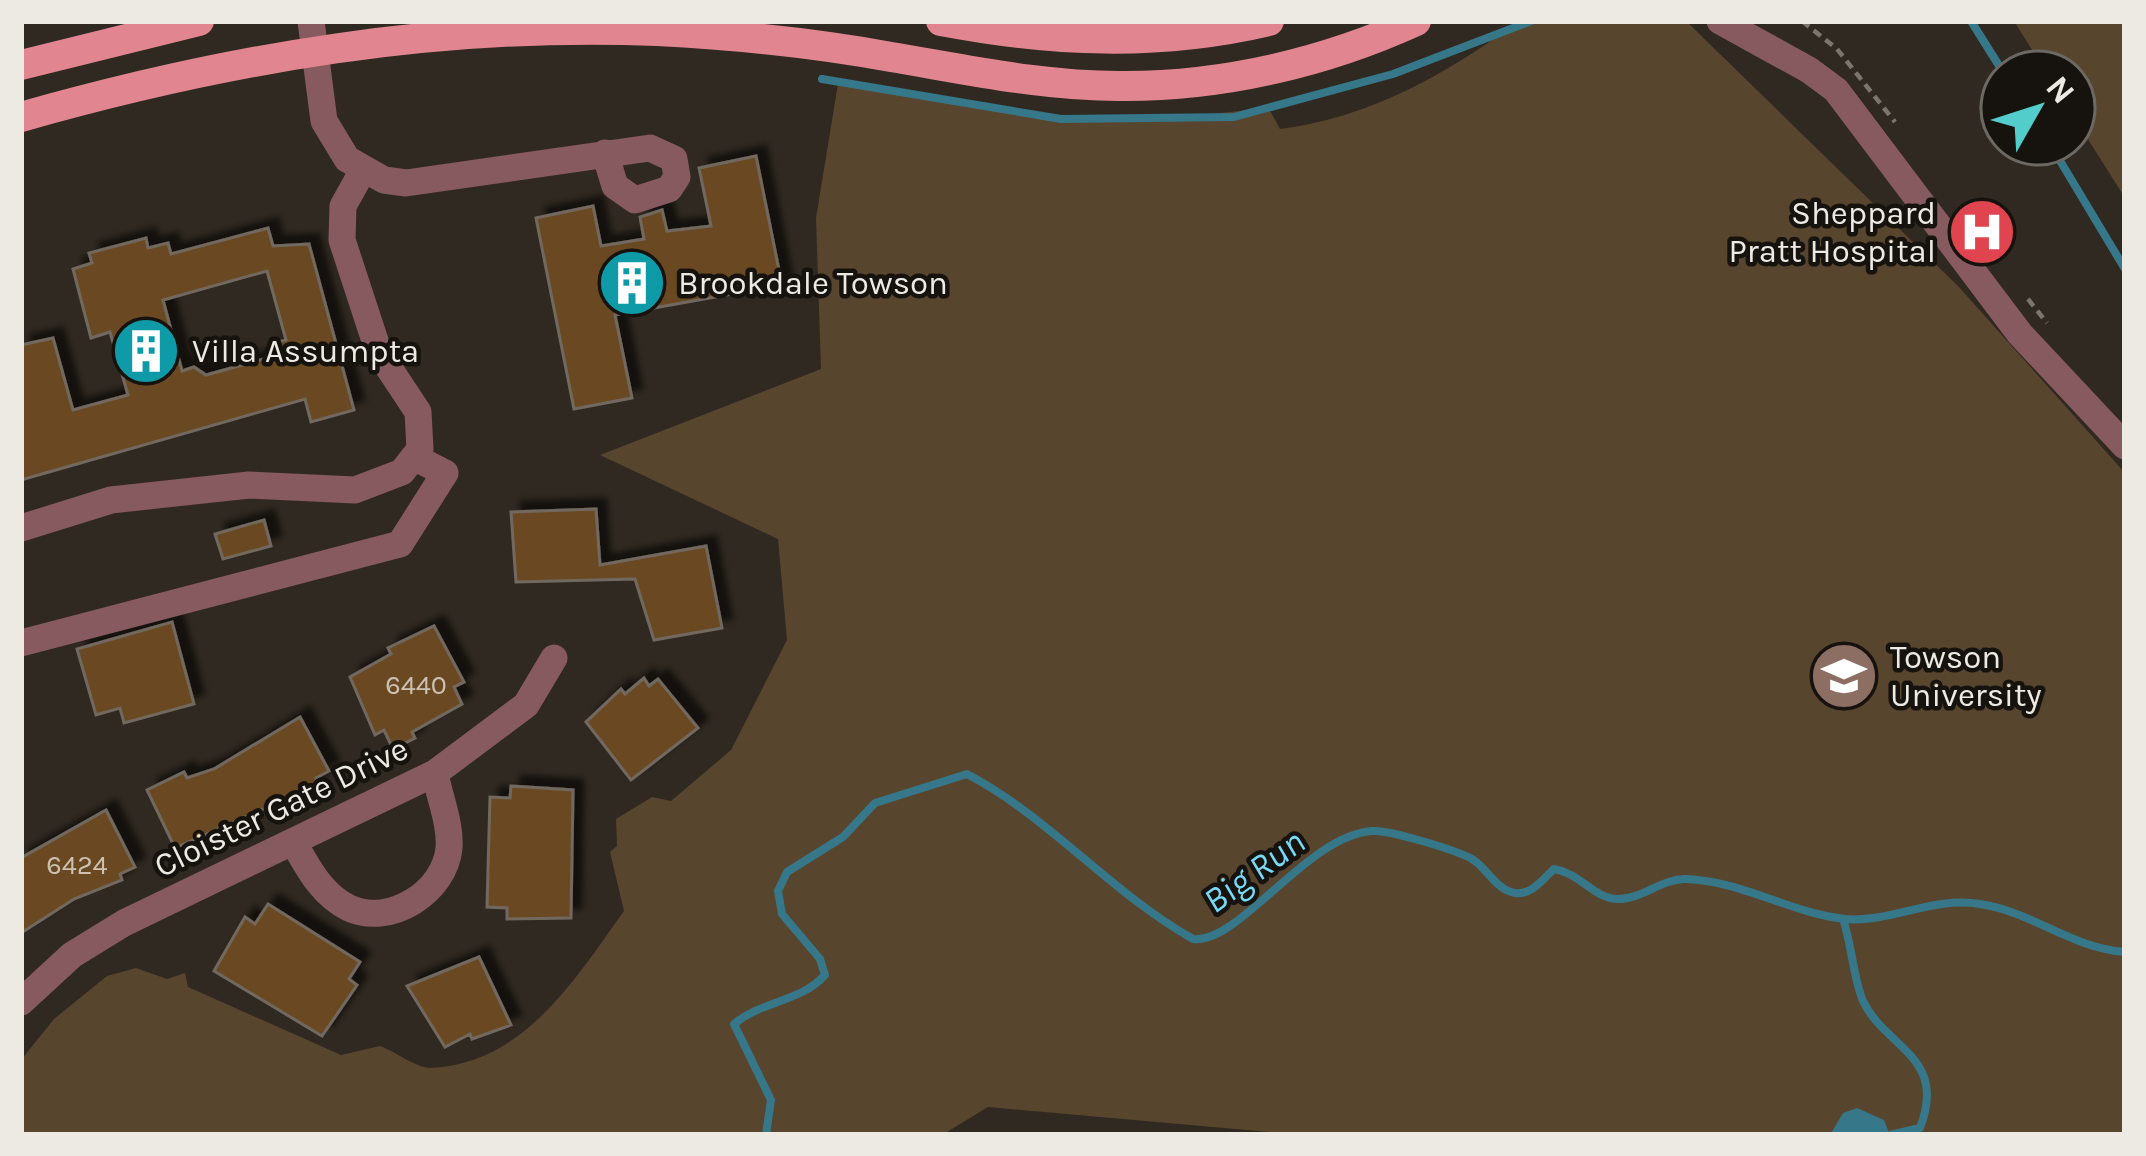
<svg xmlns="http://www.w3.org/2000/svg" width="2146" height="1156" viewBox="0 0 2146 1156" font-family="Karla,sans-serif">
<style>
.green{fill:#58452d}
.water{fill:#367789}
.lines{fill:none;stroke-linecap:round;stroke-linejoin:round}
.stream{stroke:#367789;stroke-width:8}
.building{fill:#6a4a21;stroke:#716960;stroke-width:3;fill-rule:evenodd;filter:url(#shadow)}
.path{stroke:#7b756e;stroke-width:4.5;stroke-dasharray:9 6;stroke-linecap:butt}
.minor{stroke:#865a5e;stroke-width:27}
.major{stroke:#e18690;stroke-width:30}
.labels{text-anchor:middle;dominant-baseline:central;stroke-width:9;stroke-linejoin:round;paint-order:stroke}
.number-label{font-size:27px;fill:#ccc1b2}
.poi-label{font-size:33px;fill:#ede9e3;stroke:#16130f;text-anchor:start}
.street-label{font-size:33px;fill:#ede9e3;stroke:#16130f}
.water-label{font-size:36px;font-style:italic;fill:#76daf6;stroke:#16130f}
</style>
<defs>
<filter id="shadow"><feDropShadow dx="10" dy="-10" stdDeviation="3" flood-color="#0009"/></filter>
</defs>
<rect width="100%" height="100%" fill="#302921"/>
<!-- green -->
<path class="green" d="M1519,21h167l272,265 167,187v662h-823l-314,-28 -46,28h-921v-75l33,-41 53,-43 29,-8 31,11 18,-6 3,14 153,68 39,-9c14,5 37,22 50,22 94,-4 145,-89 194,-157l-14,-59 7,-6 -1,-27 36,-22 19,4 60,-51 56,-110 -9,-101 -178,-84 221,-86 -5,-151 22,-134c153,27 274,47 430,23l12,22c91,-12 165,-54 239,-108z
M2014,21h111v177l-51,-81v-45h-28z"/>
<!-- water -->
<path class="water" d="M1857,1108l27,12 6,15h-60l13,-22z"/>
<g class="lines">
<!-- stream -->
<path class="stream" d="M1971,21l32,51
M822,79l239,40 173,-2 159,-43 138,-53
M2050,144l75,125
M1843,919c8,23 11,62 20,82 22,47 85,55 57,127l-30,7
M766,1135l5,-35 -37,-76c27,-23 67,-22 91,-49l-5,-16 -38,-45 -4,-23 9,-19 56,-35 32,-34 92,-29c82,43 144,119 226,165 46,6 115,-105 180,-108 17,-1 83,19 99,28 15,9 24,31 43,34 17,2 28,-14 39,-24 26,4 39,29 63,30 24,1 46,-21 69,-20 57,2 104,34 159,40 47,4 87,-23 135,-15 53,8 91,44 145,48"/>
</g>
<!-- building -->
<path class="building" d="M756,156l26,129 -167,30 17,83 -58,11 -38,-191 57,-12 8,40 43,-7 -4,-22 22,-7 5,21 44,-5 -12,-58z
M268,228l5,18 36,-2 45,166 -43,12 -6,-23 -284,81v-135l32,-7 20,72 55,-15 -18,-63 -19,6 -18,-69 19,-6 -3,-10 57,-15 2,10 20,-5 3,11zM267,271l19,69 -12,3 4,12 -72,20 -12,-8 -12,4 -19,-71z
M596,509l4,56 106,-19 16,82 -68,12 -19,-61 -119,3 -5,-70z
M264,520l7,26 -48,13 -8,-25z
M172,622l22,82 -70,19 -4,-15 -24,7 -19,-66z
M434,626l30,56 -10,5 8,17 -50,28 3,6 -22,11 -9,-19 -9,5 -25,-58 41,-23 -3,-6z
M644,678l5,8 9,-7 40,49 -67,52 -45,-58 35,-33 4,5z
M300,717l29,54 -13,7 1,7 -142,63 -28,-58 37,-18 3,6 27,-9z
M511,786l62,4 -2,128 -64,1v-11l-20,-1 3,-110 20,1z
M106,810l29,57 -15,7 2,6 -48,19 -53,34v-75z
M268,904l92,58 -11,17 8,6 -35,51 -108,-65 31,-54 10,7z
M479,957l32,68 -39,14 -2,-5 -25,13 -38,-61z"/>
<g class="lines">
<!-- path -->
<path class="path" d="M1802,21l35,28 58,73
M2028,299l19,24"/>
<!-- minor -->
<path class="minor" d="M311,21l13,100 23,38 37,21 22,3 244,-35 24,11 3,18 -8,12 -34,11 -20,-14 -10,-33
M1720,21l89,49 27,20 184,244 105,112
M21,528l90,-28 138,-15 106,5 47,-18 18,-23 -2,-37 -39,-59 -37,-113 1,-34 19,-34
M21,643l379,-99 45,-71 -31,-16
M294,843c14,25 28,52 55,65 41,19 96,-16 100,-60 2,-24 -10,-52 -14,-75
M21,1002l51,-47 52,-32 311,-150 91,-68 28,-47"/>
<!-- major -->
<path class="major" d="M941,21c111,21 217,26 328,0
M21,65l178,-44
M21,117c208,-59 419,-95 636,-86 79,4 157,12 234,26 78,13 156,30 234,29 100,0 201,-24 291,-65"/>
</g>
<!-- icons -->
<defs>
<symbol id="hospital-disc" viewBox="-11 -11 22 22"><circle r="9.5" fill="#e0444e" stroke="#16130f"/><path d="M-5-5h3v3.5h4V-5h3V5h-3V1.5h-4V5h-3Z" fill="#fff"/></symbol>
<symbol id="building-disc" viewBox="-11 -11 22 22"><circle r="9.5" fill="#0f9aa8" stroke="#16130f"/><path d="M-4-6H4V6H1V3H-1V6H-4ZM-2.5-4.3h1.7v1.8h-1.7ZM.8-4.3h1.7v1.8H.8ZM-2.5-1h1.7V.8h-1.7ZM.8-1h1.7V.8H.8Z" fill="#fff"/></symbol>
<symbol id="university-disc" viewBox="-11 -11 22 22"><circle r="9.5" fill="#8d6e63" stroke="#16130f"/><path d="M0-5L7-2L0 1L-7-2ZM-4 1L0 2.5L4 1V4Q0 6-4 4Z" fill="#fff"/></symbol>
</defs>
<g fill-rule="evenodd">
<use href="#hospital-disc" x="1944" y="194" width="76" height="76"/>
<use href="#building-disc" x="594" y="245" width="76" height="76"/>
<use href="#building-disc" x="108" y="313" width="76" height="76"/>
<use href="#university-disc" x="1806" y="638" width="76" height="76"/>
</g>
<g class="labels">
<!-- number labels -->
<g class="number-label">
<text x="416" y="685">6440</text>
<text x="77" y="865">6424</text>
</g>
<!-- poi labels -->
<g class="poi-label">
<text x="1936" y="213" text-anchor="end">Sheppard<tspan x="1936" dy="38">Pratt Hospital</tspan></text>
<text x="678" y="283">Brookdale Towson</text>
<text x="192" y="351">Villa Assumpta</text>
<text x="1890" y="657">Towson<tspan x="1890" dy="38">University</tspan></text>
</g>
<!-- street labels -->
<g class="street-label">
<text transform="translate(281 807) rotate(-26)">Cloister Gate Drive</text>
</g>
<!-- water labels -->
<g class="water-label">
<text transform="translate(1254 871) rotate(-36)">Big Run</text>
</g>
</g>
<!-- border -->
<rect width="2146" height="1156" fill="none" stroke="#ede9e3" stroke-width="48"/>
<!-- north arrow -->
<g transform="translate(2038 108) rotate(51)"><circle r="57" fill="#16130f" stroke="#6c6964" stroke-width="3"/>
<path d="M0-9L21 45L0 30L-21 45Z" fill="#52cdcc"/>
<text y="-18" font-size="33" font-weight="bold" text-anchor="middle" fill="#ede9e3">N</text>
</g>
</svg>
